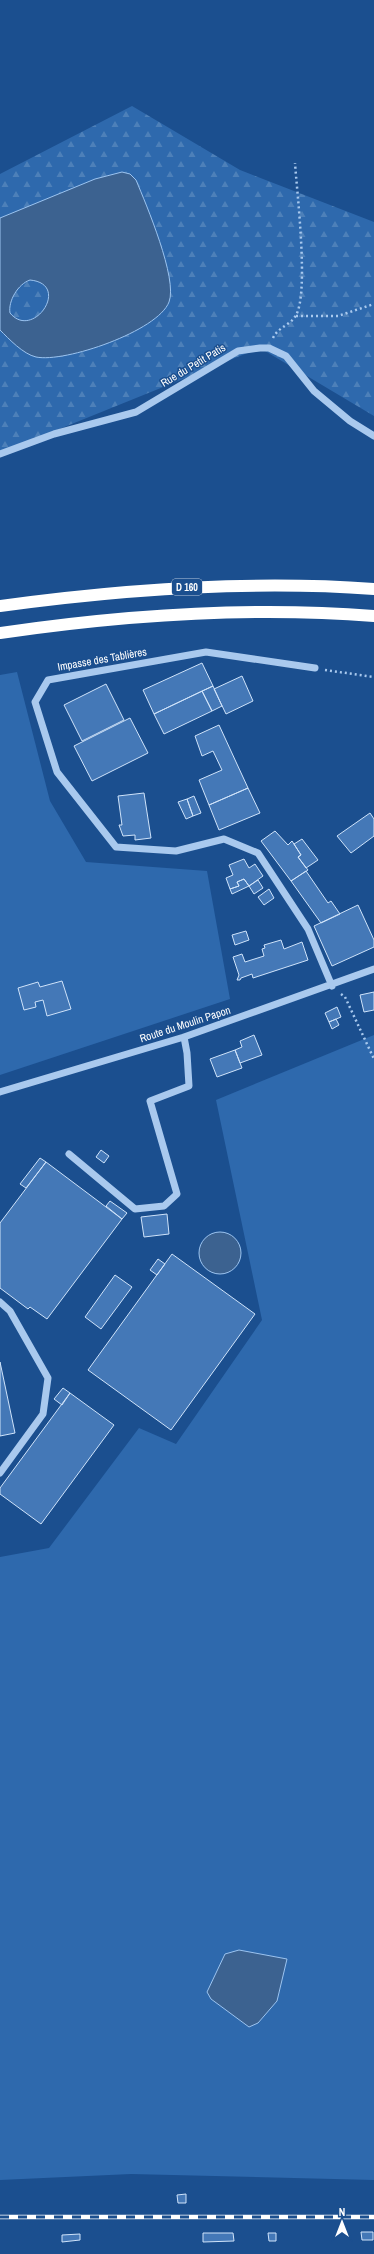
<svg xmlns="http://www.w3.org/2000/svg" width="374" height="2254" viewBox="0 0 374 2254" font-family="'Archivo Narrow',sans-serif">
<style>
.grass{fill:#2e69ad}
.forest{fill:url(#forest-firs)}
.water{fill:#3c6290;stroke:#9cc4f0;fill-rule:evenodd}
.building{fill:#4478b7;stroke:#cfe3fa}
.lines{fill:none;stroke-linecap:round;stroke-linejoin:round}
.path{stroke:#a9c9ee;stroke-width:2.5;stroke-dasharray:2 3;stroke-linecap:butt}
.minor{stroke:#a9c9ee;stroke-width:7}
.highway{stroke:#fff;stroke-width:12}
.rail-casing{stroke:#fff;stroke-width:4.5}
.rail{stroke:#1b4f8f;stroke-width:3;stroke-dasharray:9;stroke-linecap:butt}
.labels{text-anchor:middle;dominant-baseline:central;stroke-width:3;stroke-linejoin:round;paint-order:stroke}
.shield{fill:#1b4f8f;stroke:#bbcadd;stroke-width:1}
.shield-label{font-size:10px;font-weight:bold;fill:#fff}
.street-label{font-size:11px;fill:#fff;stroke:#1b4f8f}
</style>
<defs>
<pattern id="forest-firs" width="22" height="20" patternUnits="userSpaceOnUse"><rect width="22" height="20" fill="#2e69ad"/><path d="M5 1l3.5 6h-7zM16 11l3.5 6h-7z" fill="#4d80b9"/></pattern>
</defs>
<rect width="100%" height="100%" fill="#1b4f8f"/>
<!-- grass -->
<path class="grass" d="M17,672l33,129 36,61 121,9 23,128 -230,76v-400z
M374,1035v1145l-243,-6 -131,6v-623l49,-9 90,-120 37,16 86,-124 -46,-220z"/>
<!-- forest -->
<path class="forest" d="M132,106l108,64 134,52v194l-114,-68 -260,105v-279z"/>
<!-- water -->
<path class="water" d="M122,172l8,2 6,6c10,24 42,99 33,122 -11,29 -104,61 -133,55 -13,-3 -27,-18 -36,-27v-112l95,-39zM30,280c42,4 3,61 -20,33 -2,-12 8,-29 20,-33z
M199 1253a21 21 0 1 1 42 0a21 21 0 1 1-42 0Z
M239,1950l48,9 -10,42 -19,22 -9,4 -38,-28 -4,-7 18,-38z"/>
<!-- building -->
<path class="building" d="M202,663l11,23 -59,28 -11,-24z
M242,676l11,25 -27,13 -12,-25z
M106,684l18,36 -42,21 -18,-36z
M213,686l9,20 -10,5 -10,-20z
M202,691l10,20 -48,23 -10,-20z
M130,718l18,35 -56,28 -18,-35z
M219,725l29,63 -39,17 -10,-25 23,-10 -9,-19 -11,5 -7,-20z
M248,788l12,25 -41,17 -10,-25z
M144,793l7,45 -16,2v-5l-12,1 -4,-11h3l-4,-29z
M194,796l7,17 -8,3 -6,-17z
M187,799l6,17 -7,3 -8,-17z
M370,813l4,6v17l-23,17 -14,-17z
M275,831l13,14 4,-4 9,14 -3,2 10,13 -17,11 -30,-40z
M302,839l16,21 -12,8 -8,-11 3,-2 -7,-11z
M244,859l5,9 6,-4 8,12 -14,10 -5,-7 -7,3 2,4 -9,3 -4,-11 7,-3 -4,-10z
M306,871l22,32 3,-2 9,13 -19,9 -30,-42z
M244,879l5,7 -17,8 -2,-5 9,-3 -2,-4z
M258,880l5,8 -9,6 -5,-8z
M269,889l5,9 -10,7 -6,-8z
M358,905l16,35v7l-42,19 -18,-40z
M246,931l3,9 -14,5 -3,-10z
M281,940l3,9 18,-7 6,18 -55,18 -1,-4 -11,4 -1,2h-3l2,-5 -6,-18 9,-3 3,8 19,-6 -2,-7 3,-1 -1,-3z
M62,981l9,28 -24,7 -4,-16 -8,2 1,5 -12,3 -6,-22 20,-6 2,5z
M374,992v18l-10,2 -4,-17z
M337,1007l4,10 -12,5 -4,-9z
M336,1019l3,6 -7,4 -3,-7z
M254,1035l8,20 -22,8 -5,-13 7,-3 -2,-6z
M235,1050l7,18 -25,9 -7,-18z
M101,1150l8,6 -5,7 -8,-6z
M40,1158l6,4 -20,26 -6,-4z
M46,1162l76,57 -75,100 -17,-12 -2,2 -28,-21v-65z
M110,1201l17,12 -5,6 -16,-13z
M167,1214l2,20 -25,3 -3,-20z
M172,1254l83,60 -84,116 -83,-60z
M158,1259l7,5 -8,11 -7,-5z
M115,1275l17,12 -31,42 -16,-12z
M0,1362l15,71 -15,3z
M63,1388l7,5 -8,12 -8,-6z
M70,1393l44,32 -73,99 -41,-30v-6z
M186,2194v9h-8l-1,-8z
M361,2232h12v8h-11z
M203,2233h30l1,8 -31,1z
M268,2233h8v8h-7z
M80,2234v6l-18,2v-7z"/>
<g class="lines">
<!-- path -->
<path class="path" d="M296,316h42l36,-12
M273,338c5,-11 18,-13 23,-23 13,-22 1,-122 -1,-152
M325,670l49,7
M341,994l4,3 29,62"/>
<!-- minor -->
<path class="minor" d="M0,454l54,-20 82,-22 102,-61 22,-3h9l17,8 28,35 36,30 24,15
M315,668l-109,-16 -158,28 -13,22 22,70 59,75 60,4 48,-12 34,14 50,76 24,57
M0,1092l184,-55 190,-68
M69,1154l66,55 29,-3 13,-12 -27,-93 39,-15 -2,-33 -3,-16
M0,1302l10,9 38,67 -5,36 -43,59"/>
<!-- highway -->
<path class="highway" d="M0,606c124,-17 249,-26 374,-17
M0,633c123,-18 250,-27 374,-17"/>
<defs>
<path id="rail" d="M0,2217h374"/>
</defs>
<!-- rail casing -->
<use href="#rail" class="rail-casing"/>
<!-- rail -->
<use href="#rail" class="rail"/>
</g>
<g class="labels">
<!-- shield labels -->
<rect class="shield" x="172" y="579" width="30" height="16" rx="3"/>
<g class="shield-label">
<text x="187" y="587">D 160</text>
</g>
<!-- street labels -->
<g class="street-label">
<text transform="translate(193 365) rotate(-31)">Rue du Petit Patis</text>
<text transform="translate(102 659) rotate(-10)">Impasse des Tablières</text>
<text transform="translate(185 1024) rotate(-18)">Route du Moulin Papon</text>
</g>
</g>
<!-- north arrow -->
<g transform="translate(342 2222)" stroke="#1b4f8f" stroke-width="3" paint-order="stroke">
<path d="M0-3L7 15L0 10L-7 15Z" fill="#ffffff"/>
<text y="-6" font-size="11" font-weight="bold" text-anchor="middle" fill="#ffffff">N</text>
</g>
</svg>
